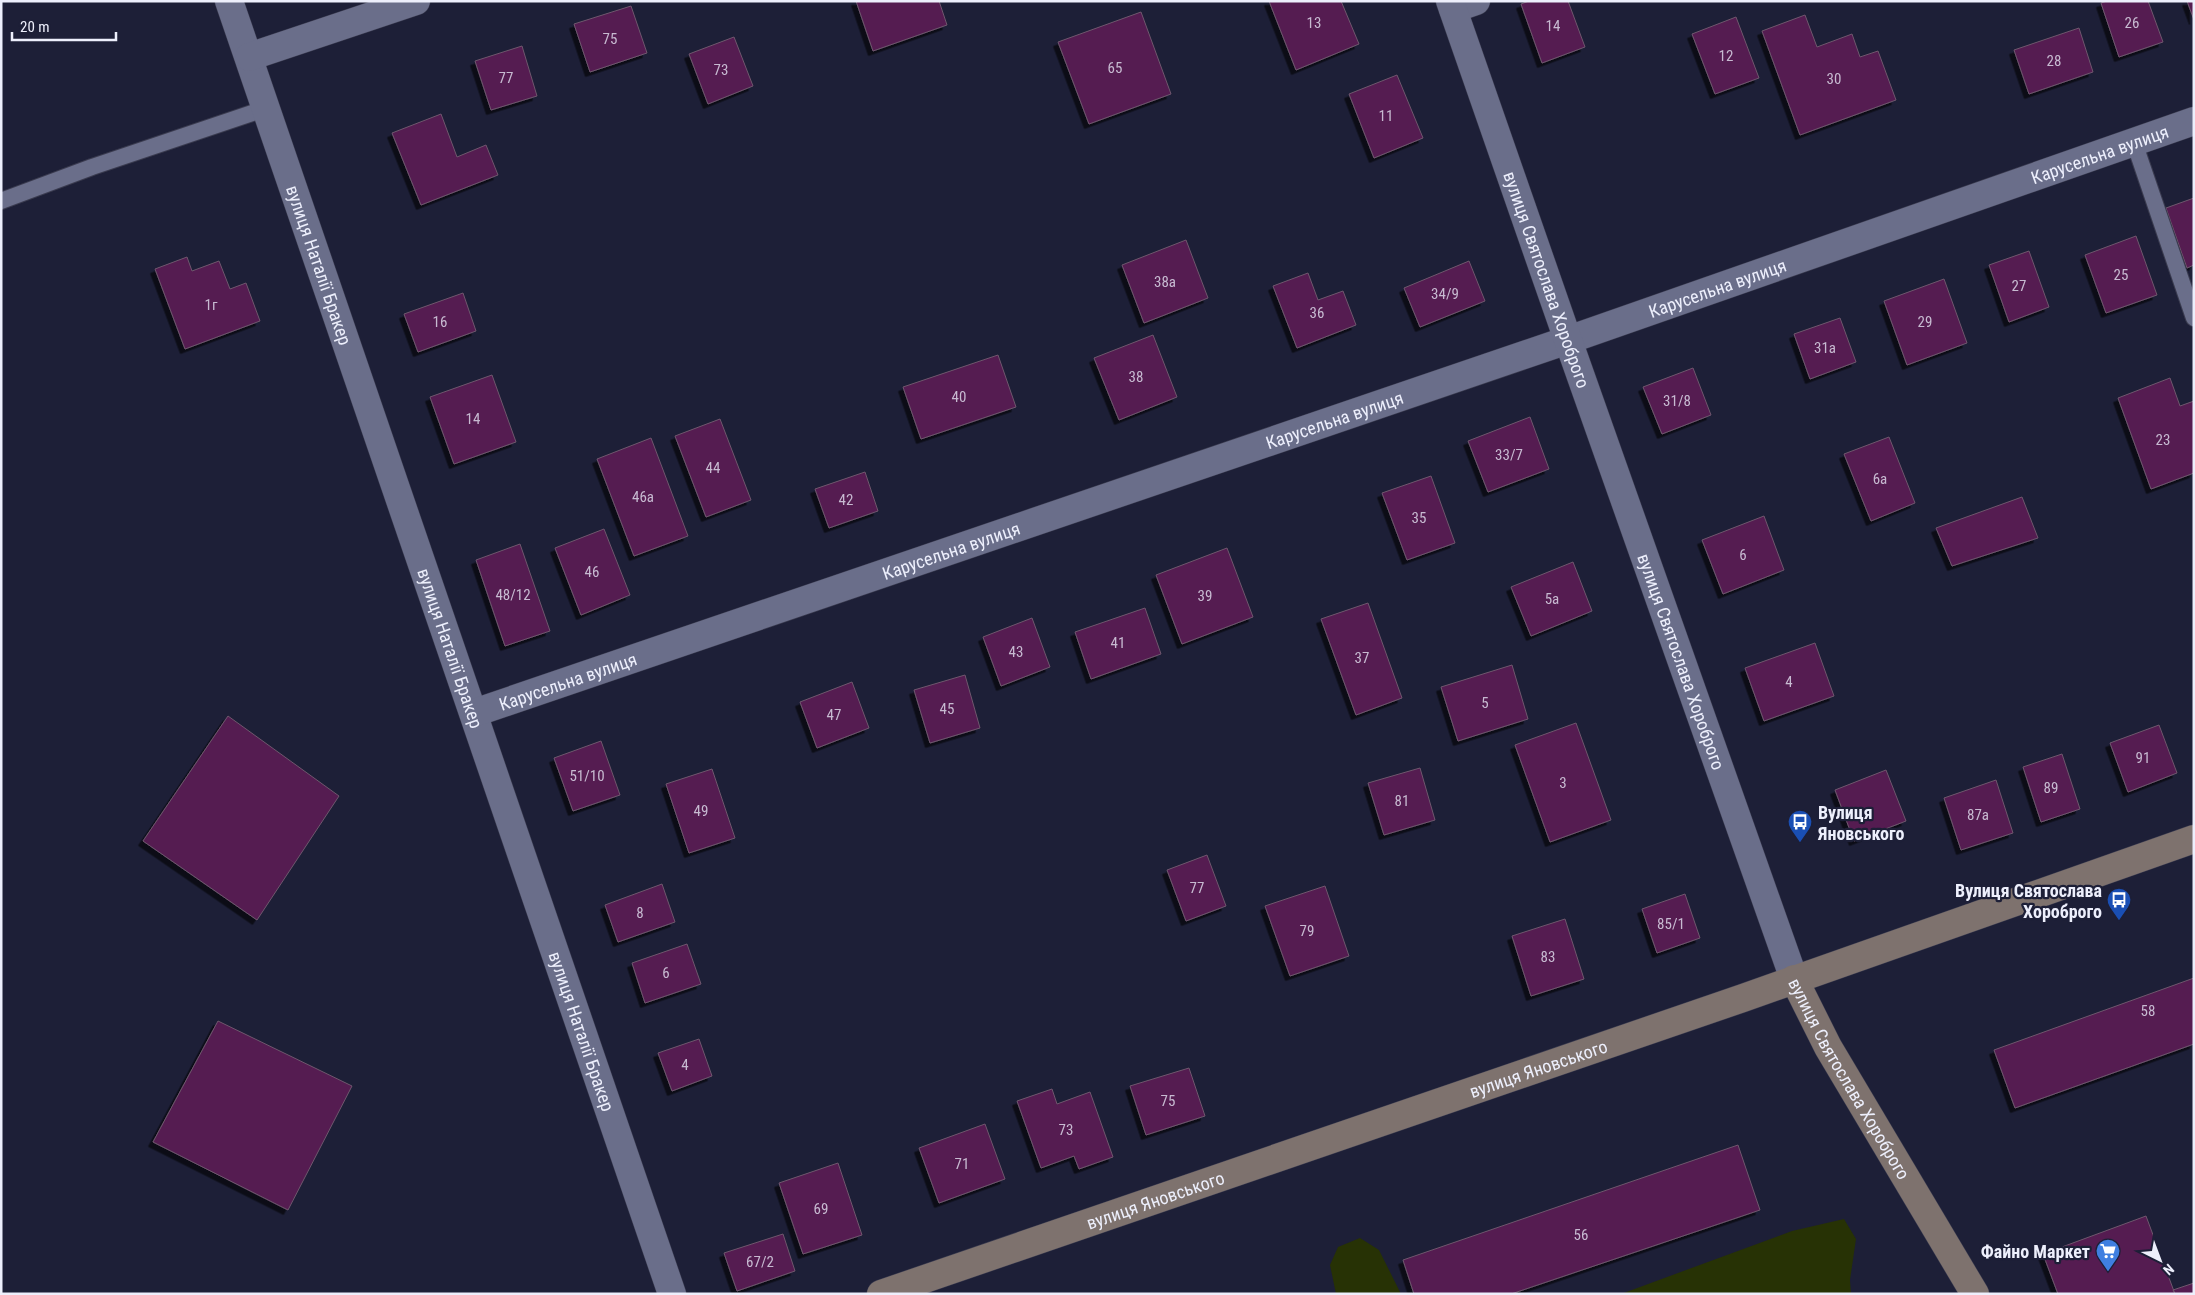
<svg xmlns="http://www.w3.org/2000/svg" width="2195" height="1295" viewBox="0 0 2195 1295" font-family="'Roboto Condensed',sans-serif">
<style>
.green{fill:#273205}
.building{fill:#541b51;stroke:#6f576d;filter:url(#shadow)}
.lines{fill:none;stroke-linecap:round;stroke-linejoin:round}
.service-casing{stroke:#3a3b4f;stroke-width:18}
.minor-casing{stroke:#3a3b4f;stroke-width:29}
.tertiary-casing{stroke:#3a3b4f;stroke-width:29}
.secondary-casing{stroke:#3a3b4f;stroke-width:29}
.service{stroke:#6a6e8a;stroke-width:16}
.minor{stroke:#6a6e8a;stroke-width:28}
.tertiary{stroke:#6a6e8a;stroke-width:28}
.secondary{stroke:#7e726e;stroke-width:28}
.labels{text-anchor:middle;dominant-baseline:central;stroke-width:4.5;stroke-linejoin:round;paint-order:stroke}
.number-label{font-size:15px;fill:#c7bad1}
.street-label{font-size:18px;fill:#edeffc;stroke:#1d1f37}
.poi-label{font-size:18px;font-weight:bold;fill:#edeffc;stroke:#1d1f37;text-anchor:end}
</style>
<defs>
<filter id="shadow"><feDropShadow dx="-4.5" dy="4.5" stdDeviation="0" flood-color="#0009"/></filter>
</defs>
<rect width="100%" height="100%" fill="#1d1f37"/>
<!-- green -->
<path class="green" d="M1844,1219l12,20 -6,41 1,14h-230l171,-63z
M1360,1238l19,12 22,44h-65l-6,-29 8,-18z"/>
<!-- building -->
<path class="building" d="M856,1h83l8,24 -74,26z
M1269,1h72l18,43 -63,26z
M1529,1h39l17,46 -43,16 -21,-59z
M2107,1h41l15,41 -44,15 -18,-54z
M2187,1h7v19z
M631,6l16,47 -57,19 -16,-48z
M1141,12l30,82 -82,30 -31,-82z
M1805,15l12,32 35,-13 8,23 18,-6 18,49 -96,35 -38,-104z
M1736,17l23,61 -44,16 -23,-60z
M2079,28l14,44 -64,22 -15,-44z
M734,37l19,49 -45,18 -19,-50z
M522,46l15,50 -46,14 -16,-49z
M1397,75l26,63 -49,20 -25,-64z
M441,114l16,43 29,-12 12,30 -77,30 -29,-72z
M2194,198v67l-7,3 -21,-60z
M2136,236l21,59 -51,18 -21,-58z
M1186,240l22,58 -64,25 -22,-58z
M2029,251l20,56 -40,15 -20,-57z
M187,257l5,14 27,-10 11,28 16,-6 14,38 -75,28 -30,-80z
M1469,261l16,40 -65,26 -16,-39z
M1308,273l10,27 25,-9 13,34 -59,23 -24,-62z
M1944,279l23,64 -60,22 -23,-64z
M463,293l13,38 -58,21 -14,-38z
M1840,318l16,44 -46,17 -16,-45z
M1153,335l24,62 -58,23 -25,-62z
M998,355l18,52 -95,32 -18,-52z
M1693,368l18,47 -49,19 -19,-47z
M492,375l24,67 -62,22 -24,-67z
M2170,378l10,28 14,-5v72l-43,16 -33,-91z
M1530,417l19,52 -61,23 -20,-51z
M720,419l31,81 -45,17 -31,-81z
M1889,437l26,66 -44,18 -27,-67z
M651,438l37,98 -54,20 -37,-97z
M865,472l13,39 -49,17 -14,-39z
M1431,476l24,67 -48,17 -25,-67z
M2022,497l16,41 -86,28 -16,-38z
M1764,516l20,54 -61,24 -21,-54z
M604,529l26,66 -49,20 -26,-67z
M520,544l30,87 -45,15 -29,-86z
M1227,548l26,69 -71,27 -26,-69z
M1573,562l19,49 -61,25 -20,-49z
M1368,603l34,95 -46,17 -35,-96z
M1145,608l16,46 -70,25 -16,-47z
M1032,618l18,49 -49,19 -18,-49z
M1815,643l19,53 -70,25 -19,-53z
M1512,665l16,54 -70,22 -17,-54z
M965,675l15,53 -50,15 -16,-53z
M852,682l17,46 -52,20 -17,-46z
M228,716l111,80 -82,124 -114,-79z
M1576,723l35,97 -61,22 -35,-97z
M2159,725l18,48 -49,19 -18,-49z
M601,741l19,54 -47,16 -19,-53z
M2062,754l18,55 -39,13 -18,-55z
M1420,768l15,52 -51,15 -16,-52z
M712,769l23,69 -46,15 -23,-69z
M1886,770l20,51 -52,20 -19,-51z
M1996,780l17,53 -52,17 -17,-52z
M1207,855l19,51 -40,15 -19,-51z
M662,884l13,38 -57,20 -13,-37z
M1325,886l24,70 -59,20 -25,-70z
M1685,894l15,44 -43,15 -15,-44z
M1565,919l19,60 -53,17 -19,-60z
M687,944l14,40 -56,19 -13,-40z
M2194,978v66l-179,64 -21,-58z
M218,1021l134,65 -64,124 -135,-68z
M699,1039l13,37 -40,15 -14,-38z
M1189,1068l16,48 -59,19 -16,-49z
M1052,1089l5,15 33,-12 23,65 -34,12 -5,-13 -33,12 -24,-67z
M985,1124l20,55 -66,24 -20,-55z
M1738,1145l22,65 -249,84h-97l-11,-34z
M838,1163l24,72 -59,19 -24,-71z
M2146,1216l29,78h-117l-15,-40z
M783,1234l12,37 -58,20 -13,-38z
M2194,1283v11h-19l-2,-4z"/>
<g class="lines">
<defs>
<path id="service" d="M2134,142l60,176
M1,201l91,-34 175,-59"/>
<g id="minor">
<path id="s1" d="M229,1l443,1293"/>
<path d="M1453,9l23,-8"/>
<path d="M249,57l167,-56"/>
<path id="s2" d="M474,713l1094,-373 626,-219"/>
</g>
<g id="tertiary">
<path id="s3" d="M1450,1l118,339 226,639"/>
</g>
<g id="secondary">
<path id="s4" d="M1794,979l34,68 147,247"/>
<path id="s5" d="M881,1294l862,-296 451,-159"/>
</g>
</defs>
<!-- service casing -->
<use href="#service" class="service-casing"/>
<!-- minor casing -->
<use href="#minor" class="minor-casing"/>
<!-- tertiary casing -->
<use href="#tertiary" class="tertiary-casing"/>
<!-- secondary casing -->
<use href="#secondary" class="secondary-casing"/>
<!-- service -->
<use href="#service" class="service"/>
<!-- minor -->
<use href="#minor" class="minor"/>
<!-- tertiary -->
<use href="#tertiary" class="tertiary"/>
<!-- secondary -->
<use href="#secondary" class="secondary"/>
</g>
<!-- icons -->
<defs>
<symbol id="bus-pin" viewBox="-11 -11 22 30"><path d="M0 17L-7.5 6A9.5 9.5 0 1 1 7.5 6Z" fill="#1a4fb4" stroke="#1d1f37"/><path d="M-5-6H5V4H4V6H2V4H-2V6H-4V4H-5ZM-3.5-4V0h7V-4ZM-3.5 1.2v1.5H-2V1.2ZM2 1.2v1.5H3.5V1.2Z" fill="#fff"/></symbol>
<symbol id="supermarket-pin" viewBox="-11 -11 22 30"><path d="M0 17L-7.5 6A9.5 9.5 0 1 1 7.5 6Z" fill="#3f7fe0" stroke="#1d1f37"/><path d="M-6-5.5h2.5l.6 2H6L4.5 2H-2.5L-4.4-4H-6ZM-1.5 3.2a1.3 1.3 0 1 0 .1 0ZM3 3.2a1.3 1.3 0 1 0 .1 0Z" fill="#fff"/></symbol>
</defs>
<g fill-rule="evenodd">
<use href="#bus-pin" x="1786" y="808" width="28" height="38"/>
<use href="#bus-pin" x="2105" y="886" width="28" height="38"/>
<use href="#supermarket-pin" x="2094" y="1237" width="28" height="38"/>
</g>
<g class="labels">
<!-- number labels -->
<g class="number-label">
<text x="1314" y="23">13</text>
<text x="2132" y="23">26</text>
<text x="1553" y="26">14</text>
<text x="610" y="39">75</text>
<text x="1726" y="56">12</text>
<text x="2054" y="61">28</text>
<text x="1115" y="68">65</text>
<text x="721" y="70">73</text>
<text x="506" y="78">77</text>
<text x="1834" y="79">30</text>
<text x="1386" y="116">11</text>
<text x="2121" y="275">25</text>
<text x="1165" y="282">38а</text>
<text x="2019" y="286">27</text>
<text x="1445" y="294">34/9</text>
<text x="211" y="305">1г</text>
<text x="1317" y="313">36</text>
<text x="440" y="322">16</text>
<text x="1925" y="322">29</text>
<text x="1825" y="348">31а</text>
<text x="1136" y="377">38</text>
<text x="959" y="397">40</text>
<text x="1677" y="401">31/8</text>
<text x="473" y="419">14</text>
<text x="2163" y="440">23</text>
<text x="1509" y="455">33/7</text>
<text x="713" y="468">44</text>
<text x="1880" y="479">6а</text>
<text x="643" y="497">46а</text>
<text x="846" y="500">42</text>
<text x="1419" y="518">35</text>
<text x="1743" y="555">6</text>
<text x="592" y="572">46</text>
<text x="513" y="595">48/12</text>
<text x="1205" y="596">39</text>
<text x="1552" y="599">5а</text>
<text x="1118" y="643">41</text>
<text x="1016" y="652">43</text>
<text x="1362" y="658">37</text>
<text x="1789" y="682">4</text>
<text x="1485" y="703">5</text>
<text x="947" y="709">45</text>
<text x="834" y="715">47</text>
<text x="2143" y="758">91</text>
<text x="587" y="776">51/10</text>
<text x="1563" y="783">3</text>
<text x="2051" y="788">89</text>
<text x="1402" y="801">81</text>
<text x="701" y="811">49</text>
<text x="1978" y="815">87а</text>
<text x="1197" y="888">77</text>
<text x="640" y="913">8</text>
<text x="1671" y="924">85/1</text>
<text x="1307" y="931">79</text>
<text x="1548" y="957">83</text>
<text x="666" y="973">6</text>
<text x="2148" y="1011">58</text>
<text x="685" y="1065">4</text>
<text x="1168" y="1101">75</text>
<text x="1066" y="1130">73</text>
<text x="962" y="1164">71</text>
<text x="821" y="1209">69</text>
<text x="1581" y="1235">56</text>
<text x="760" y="1262">67/2</text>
</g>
<!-- street labels -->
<g class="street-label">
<text stroke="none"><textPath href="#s2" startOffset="1719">Карусельна вулиця</textPath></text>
<text stroke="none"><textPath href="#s1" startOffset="279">вулиця Наталії Бракер</textPath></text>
<text stroke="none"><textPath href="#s3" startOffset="295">вулиця Святослава Хороброго</textPath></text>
<text stroke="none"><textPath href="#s2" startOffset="1314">Карусельна вулиця</textPath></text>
<text stroke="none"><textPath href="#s2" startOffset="909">Карусельна вулиця</textPath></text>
<text stroke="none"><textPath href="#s2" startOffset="504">Карусельна вулиця</textPath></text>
<text stroke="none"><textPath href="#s1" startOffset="684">вулиця Наталії Бракер</textPath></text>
<text stroke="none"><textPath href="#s3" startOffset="700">вулиця Святослава Хороброго</textPath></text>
<text stroke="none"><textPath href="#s2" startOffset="99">Карусельна вулиця</textPath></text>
<text stroke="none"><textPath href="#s1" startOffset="1089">вулиця Наталії Бракер</textPath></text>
<text stroke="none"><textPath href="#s5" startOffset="695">вулиця Яновського</textPath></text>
<text stroke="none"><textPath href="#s4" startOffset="114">вулиця Святослава Хороброго</textPath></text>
<text stroke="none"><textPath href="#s5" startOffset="290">вулиця Яновського</textPath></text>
</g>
<!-- poi labels -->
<g class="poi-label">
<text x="1818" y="812" text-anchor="start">Вулиця<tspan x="1818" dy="21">Яновського</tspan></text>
<text x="2102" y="890">Вулиця Святослава<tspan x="2102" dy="21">Хороброго</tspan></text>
<text x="2090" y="1251">Файно Маркет</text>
</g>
</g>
<!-- border -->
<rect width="2195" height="1295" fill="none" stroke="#edeffc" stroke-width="5"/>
<!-- north arrow -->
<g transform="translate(2160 1260) rotate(138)" stroke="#1d1f37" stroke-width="4" paint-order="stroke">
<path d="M0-4L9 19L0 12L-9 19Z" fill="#edeffc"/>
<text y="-8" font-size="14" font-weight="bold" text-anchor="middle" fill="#edeffc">N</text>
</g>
<!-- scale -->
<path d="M12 32v8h104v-8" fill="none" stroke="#edeffc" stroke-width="2.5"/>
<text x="20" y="32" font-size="15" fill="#edeffc" stroke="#1d1f37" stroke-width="4" paint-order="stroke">20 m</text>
</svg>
